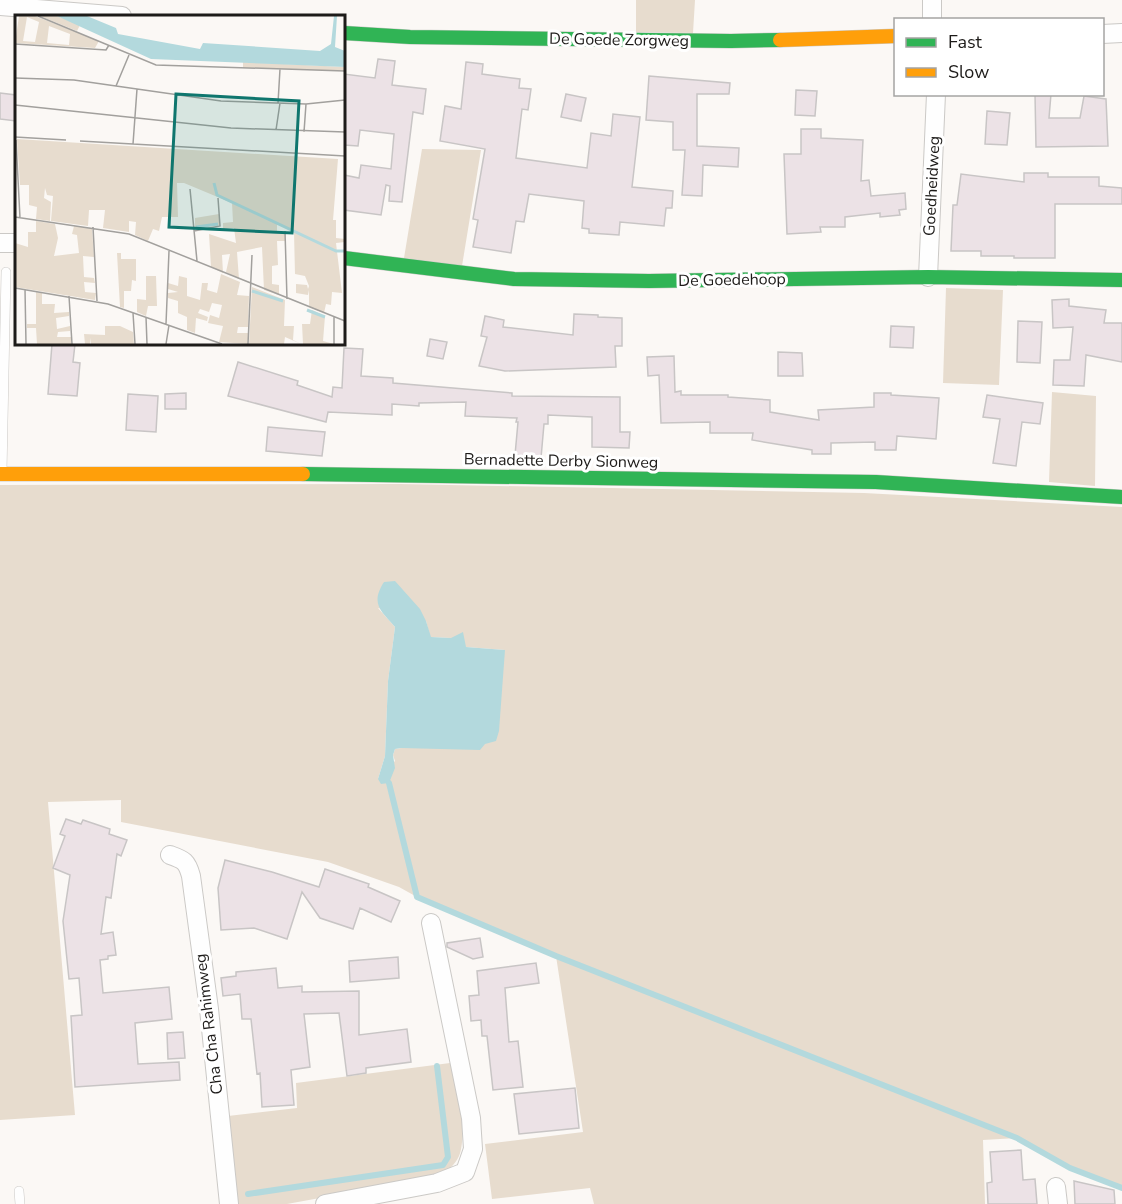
<svg xmlns="http://www.w3.org/2000/svg" width="1122" height="1204" viewBox="0 0 1122 1204" font-family="'Nunito Sans',sans-serif">
<style>
.green{fill:#e7dcce;fill-rule:evenodd}
.water{fill:#b3d9dd}
.lines{fill:none;stroke-linecap:round;stroke-linejoin:round}
.stream{stroke:#b3d9dd;stroke-width:6}
.building{fill:#ece2e6;stroke:#c8c5c5;stroke-width:1.5}
.lane-casing{stroke:#cbc9c6;stroke-width:10}
.street-casing{stroke:#cbc9c6;stroke-width:20}
.fast-casing{stroke:#cbc9c6;stroke-width:15}
.slow-casing{stroke:#cbc9c6;stroke-width:15}
.lane{stroke:#fefefe;stroke-width:9}
.street{stroke:#fefefe;stroke-width:18}
.fast{stroke:#30b455;stroke-width:14}
.slow{stroke:#ff9f0a;stroke-width:14}
.labels{text-anchor:middle;dominant-baseline:central;stroke-width:6;stroke-linejoin:round;paint-order:stroke}
.street-label{font-size:16px;fill:#1d1b19;stroke:#fff}
.inset-river{fill:none;stroke:#b3d9dd;stroke-width:3}
.inset-road{fill:none;stroke:#a2a09d;stroke-width:1.5}
.view{fill:#0f766e;fill-opacity:0.15;stroke:#0f766e;stroke-width:3}
.inset-edge{fill:none;stroke:#1d1b19;stroke-width:3}
</style>
<rect width="100%" height="100%" fill="#fbf8f5"/>
<!-- green -->
<path class="green" d="M636,0h59l-2,33 -57,-1z
M422,149l59,1 -19,116 -58,-8z
M946,288l57,2 -4,95 -56,-2z
M1052,392l44,4 -1,90 -46,-4z
M400,484l464,9 258,14v681l-52,-20 -53,-30 -34,2 2,64h-391l-4,-16 -98,11 -7,-55 98,-12 -27,-176 -139,-59 -18,-10 -71,-25 -207,-40v-22l-73,2 27,313 -75,5v-635zM378,608l48,13 4,16 21,1 15,9 39,3 -104,98 -6,1 -2,6 2,6 -17,18 7,-23 3,-75 7,-54z
M450,1063c3,6 6,12 7,18 4,17 9,59 2,75 -4,9 -11,14 -19,20l-153,28h-51l-8,-88 69,-8 -1,-25z"/>
<!-- water -->
<path class="water" d="M395,581l25,28 6,12 5,16 20,1 12,-6 3,15 39,3 -6,81 -3,10 -11,3 -5,6 -79,-2 -6,1 -2,6 2,13 -6,15 -8,1 -3,-5 7,-23 3,-75 7,-54c-14,-16 -25,-23 -11,-45z"/>
<g class="lines">
<!-- stream -->
<path class="stream" d="M389,783l28,114 139,59 461,182 53,30 52,20
M248,1194l195,-29 5,-8 -11,-91"/>
</g>
<!-- building -->
<path class="building" d="M378,59l17,2 -3,24 34,4 -3,25 -10,-2 -11,90 -13,-1 1,-15 -4,-1 -5,30 -37,-5v-35l15,3 2,-13 30,4 3,-35 -34,-4 -2,16 -14,-1v-71l31,4z
M466,62l17,2 -1,10 38,5 -1,9 12,1 -3,21 -6,-1 -6,49 71,10 4,-35 20,3 2,-22 27,3 -8,70 41,4 -1,17h-6l-2,18 -44,-4 -1,13 -30,-2v-4l-7,-1 2,-27 -55,-7 -5,28 -8,-1 -5,32 -38,-6 5,-27 -5,-1 12,-70 -45,-8 5,-35 16,3z
M649,76l81,7 -1,11h-32v52l42,2 -1,19 -35,-2 -1,31 -20,-1 3,-45h-12v-28l-27,-2z
M796,90l21,1 -2,25 -20,-1z
M0,93l16,2v26l-16,-2z
M566,94l20,4 -5,23 -20,-4z
M1035,94h16l-2,24h31l4,-22 22,3 2,47 -72,1z
M987,111l23,2 -3,32 -22,-1z
M801,129h20v9l42,2 -2,41 8,-1 2,16 34,-3 1,16 -7,1 1,5 -20,2v-4l-35,4v10h-25l1,5 -34,2 -3,-80h17z
M1024,173h24v4h51v9l23,2v16h-67v54h-41v-2h-33v-5h-30l2,-46h4l4,-31 63,8z
M1069,299v7l37,4 -2,13h18v39l-36,-7 -2,31 -31,-1 1,-25h16l3,-33 -20,1 -1,-28z
M574,314l24,1v2l24,1v28h-7l1,21 -111,4 -26,-5 8,-29 -6,-1 4,-20 19,4 -1,7 70,8z
M1018,321l24,1 -2,41 -23,-1z
M891,326l23,1 -1,21 -23,-1z
M430,339l17,3 -4,17 -16,-3z
M52,344h23l-2,18 7,1 -3,33 -29,-2z
M344,348l19,1 -2,27 32,2v5l119,10v3l108,1v35h10l-1,16 -37,-1v-30l-44,-2v9h-4l-3,34 -26,-3 3,-33h-2l1,-4 -52,-2 1,-14 -47,1v3l-27,-2v11l-64,-3 -2,10 -98,-26 10,-34 60,19 -1,4 35,12 1,-10 9,1z
M778,352l24,1 1,23h-25z
M674,356l1,36 6,-1v4h47v2l42,3v12l49,8 -1,-10 56,-3v-14h17v2l48,3 -3,41 -39,-3 -1,14h-21v-8l-44,1v11h-19v-4l-60,-10 1,-7h-43v-11l-49,1 -2,-48 -11,1 -1,-19z
M186,393v16h-21v-15z
M128,394l30,2 -2,36 -30,-2z
M987,395l56,8 -3,21 -18,-2 -6,44 -23,-3 7,-44 -17,-2z
M268,427l57,5 -3,24 -56,-5z
M66,819l15,5 2,-4 27,9 -1,5 18,6 -6,16 -4,-2 -6,44 -5,-1 -5,37 12,-2 3,23 -8,1v3l-8,1 3,33 66,-6 3,32 -37,4 3,41 41,-2 1,18 -105,7 -4,-71 11,-1 -3,-37 -10,1 -6,-58 7,-46 -17,-7 12,-32 -5,-2z
M225,860l47,12 47,15 6,-18 44,15 -1,3 32,14 -9,21 -31,-14 -7,21 -33,-11 -18,-26 -15,47 -33,-11 -33,2 -3,-42z
M480,938l3,19 -10,2 -26,-12v-4z
M398,957l1,21 -49,4 -1,-21z
M536,963l3,20 -34,5 4,54 9,-1 5,46 -30,3 -6,-54h-5l-1,-16 -10,1 -2,-25 10,-1 -2,-24z
M276,968l2,20 24,-2v6l57,-1v44l48,-6 4,33 -45,6v5l-19,3 -8,-63 -35,1 6,53 -19,3 3,35 -32,2 -2,-34 -3,1 -6,-55h-9l-2,-25 -17,2 -2,-18 15,-2v-4z
M183,1032l2,26 -17,1 -1,-26z
M575,1088l4,40 -60,6 -5,-40z
M1021,1150l2,30 12,-1 2,25h-49l-1,-21 5,-1 -2,-30z
M1074,1181l40,9 1,14h-40z"/>
<g class="lines">
<defs>
<path id="lane" d="M2,472l4,-200
M19,1191l1,13"/>
<path id="street" d="M0,6l122,10
M932,20v-20
M1102,34l20,-1
M0,243h16
M928,277l8,-183
M170,855c14,5 17,6 21,21l18,133 20,195
M1056,1187l2,17
M325,1204l112,-21 28,-11 8,-23 -2,-31 -40,-195"/>
<path id="fast" d="M344,33l66,4 321,4 49,-1
M344,258l170,21 135,2 279,-4 194,3
M303,474l573,8 246,15"/>
<path id="slow" d="M780,40l116,-4
M0,474h303"/>
</defs>
<!-- lane casing -->
<use href="#lane" class="lane-casing"/>
<!-- street casing -->
<use href="#street" class="street-casing"/>
<!-- fast casing -->
<use href="#fast" class="fast-casing"/>
<!-- slow casing -->
<use href="#slow" class="slow-casing"/>
<!-- lane -->
<use href="#lane" class="lane"/>
<!-- street -->
<use href="#street" class="street"/>
<!-- fast -->
<use href="#fast" class="fast"/>
<!-- slow -->
<use href="#slow" class="slow"/>
</g>
<g class="labels">
<!-- street labels -->
<g class="street-label">
<text transform="translate(619 40) rotate(1)">De Goede Zorgweg</text>
<text transform="translate(932 186) rotate(-87)">Goedheidweg</text>
<text transform="translate(732 280) rotate(-1)">De Goedehoop</text>
<text transform="translate(561 461) rotate(1)">Bernadette Derby Sionweg</text>
<text transform="translate(209 1024) rotate(-97)">Cha Cha Rahimweg</text>
</g>
</g>
<!-- overview -->
<g transform="translate(15 15)">
<rect width="330" height="330" fill="#fbf8f5"/>
<path d="M4,1h16l64,25 -4,7 -80,-5zM12,2l12,5 -4,20 -12,-1zM34,11l21,8 -1,11 -22,-2zM25,1h17l23,9 -3,6zM228,47l102,5v4l-102,-3zM2,124l321,20 -5,61h3v18l9,1v3l-9,1 6,50 -10,-1 -1,13 -5,-1 -2,9 -15,-6v-17l-1,5 -12,-2v-9l11,1 1,4 1,-3 -4,-10 -10,-2 -1,-42 -13,-7h-4v8l8,1v7h-8l1,24 -6,1v18l7,1v10l-15,-5 -2,-43 -25,5 2,27 -13,-7 4,-18 -8,1 1,18 -12,-6 -2,-33 27,9 -2,-15 -11,1v-6l10,-1 -1,-19 -48,-20h-7l1,34h-16l-3,14 -6,-2 -5,12 -13,-6 1,-13 -7,-1v11l-26,-4 2,-18h-16l-1,16 -37,-5 2,-25 -6,-1 -2,-7 -1,10 7,4 -1,19 -14,-2 1,-12 -8,-2v-20h-9zM204,199v11l-24,4v-11zM21,206l19,3 3,14 -4,18 25,-3 -2,-18 -5,-1 2,-8 18,2 2,29 -11,-1 1,21 10,1 1,5 -11,-1 1,10 11,1 -1,7 -80,-13v-44l13,4v-15h8zM102,238h4v6h15v22l-4,-1 -1,11h-7v17l-4,-1zM206,259l19,8 -3,13 12,1 -1,31h-10l-1,6h11v11l-29,-2 4,-16 -15,-3 2,-8 9,3 3,-13 -10,-2 -3,9 -9,-3 -2,4 10,4 -1,4 -11,-3 -1,15 -8,-3v-13l-9,-4v-12l-10,-3v-5l10,-1 -10,-3v-6l10,3 1,-10 8,2v18l13,4 2,-17h6l-1,7 10,3zM131,261h10l1,30h-9l-2,10 -9,-4v-13l9,1zM237,272l33,13 -1,26h10l-1,14 8,4 -16,-7 -1,7h-35zM21,277l6,1v11h13l-1,9 15,-1v4l-13,2 1,11 13,-3v5l-12,1 -1,5h14v7h-34l-1,-16h-9v-4h9zM297,295l13,6 -2,25 11,3h-31l-1,-20h8zM90,311h15l13,6 1,12h-43v-6l-1,6h-5l-1,-10 21,1z" fill="#e7dcce" fill-rule="evenodd"/>
<path d="M42,1h30l29,12 2,6 82,15 3,-6 117,8 11,-7 3,-28h3l-2,31 10,4v16l-194,-8z" fill="#b3d9dd"/>
<path class="inset-river" d="M199,168l3,12 119,56h9M181,212l22,-3M237,276l31,10M292,295l18,7"/>
<path class="inset-road" d="M23,1l118,49 189,6M0,29l91,6 3,-5M0,63l59,2 147,21 85,3 39,-4M101,71l13,-31M263,88l2,-34M0,90l216,23 114,4M261,115l4,-27M289,117l2,-28M0,122l51,3M1,125l4,78M65,126l265,15M118,129l4,-55M175,174l7,72M0,202l114,17 216,87M78,212l4,74M179,216l26,-5 -2,-28M270,216l2,68M0,273l93,16 114,40M10,274l1,55M54,281l3,48M118,298l2,31M131,302l1,27M319,302v27M151,309l3,-73M151,329l3,-19M233,329l4,-89"/>
<path class="view" d="M161,79l123,7 -7,132 -123,-6z"/>
<rect width="330" height="330" class="inset-edge"/>
</g>
<!-- legend -->
<rect x="894" y="18" width="210" height="78" fill="#ffffff" stroke="#a5a4a3" stroke-width="1.5"/>
<rect x="906" y="38" width="30" height="9" fill="#30b455" stroke="#a5a4a3" stroke-width="1.5"/>
<text x="948" y="48" font-size="18" fill="#1d1b19">Fast</text>
<rect x="906" y="68" width="30" height="9" fill="#ff9f0a" stroke="#a5a4a3" stroke-width="1.5"/>
<text x="948" y="78" font-size="18" fill="#1d1b19">Slow</text>
</svg>
